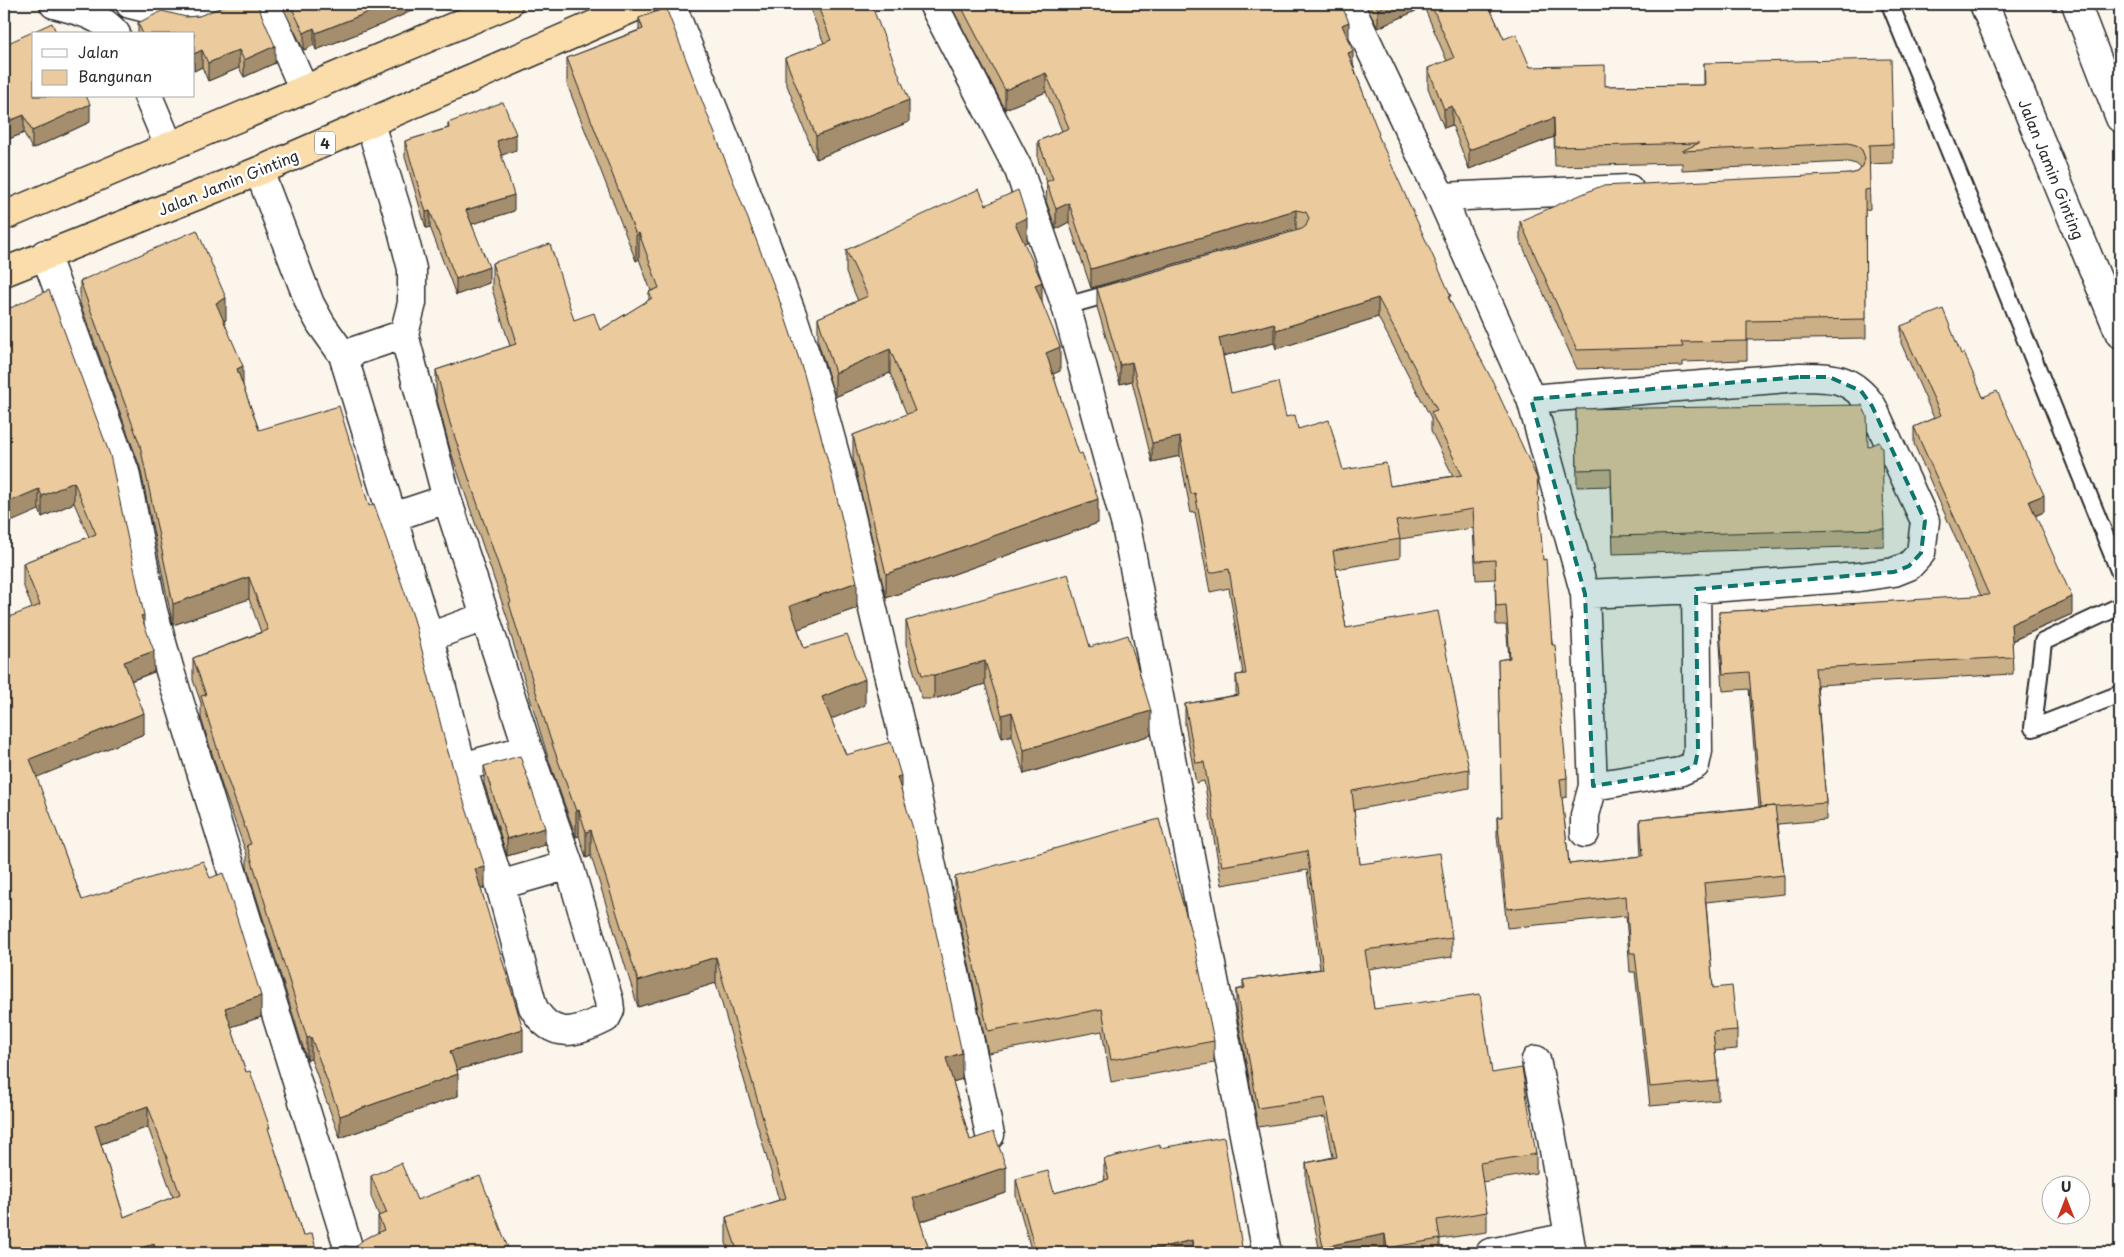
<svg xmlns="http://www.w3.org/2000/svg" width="2124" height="1257" viewBox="0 0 2124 1257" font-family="'Playpen Sans',sans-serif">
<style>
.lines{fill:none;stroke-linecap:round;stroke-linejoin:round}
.service-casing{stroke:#2b2b2b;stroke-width:20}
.minor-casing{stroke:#2b2b2b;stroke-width:31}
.trunk-casing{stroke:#2b2b2b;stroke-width:31}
.service{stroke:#fff;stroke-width:16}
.minor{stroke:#fff;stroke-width:28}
.trunk{stroke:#faddab;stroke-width:28}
.wall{fill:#caaf87;stroke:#2b2b2b;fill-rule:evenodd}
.shaded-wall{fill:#a48e6e;stroke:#2b2b2b}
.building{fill:#ebcb9d;stroke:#2b2b2b;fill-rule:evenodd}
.marked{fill:#0f766e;fill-opacity:0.2;stroke:#0f766e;stroke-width:4;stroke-dasharray:10 6;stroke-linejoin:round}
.labels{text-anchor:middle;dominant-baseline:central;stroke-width:5;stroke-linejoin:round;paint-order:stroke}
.shield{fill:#fff;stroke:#6b6b6b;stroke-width:1}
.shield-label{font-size:14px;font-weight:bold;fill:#2b2b2b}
.street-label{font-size:15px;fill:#2b2b2b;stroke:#fff}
</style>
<rect width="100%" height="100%" fill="#fbf5eb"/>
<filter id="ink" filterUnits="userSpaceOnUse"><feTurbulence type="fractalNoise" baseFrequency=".02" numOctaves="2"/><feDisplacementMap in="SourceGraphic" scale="10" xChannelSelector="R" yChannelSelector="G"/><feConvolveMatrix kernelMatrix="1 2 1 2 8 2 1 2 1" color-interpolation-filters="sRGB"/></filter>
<g filter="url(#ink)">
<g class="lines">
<defs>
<path id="service" d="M1890,4l230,569
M1066,306l53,-15
M2120,606l-77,36 -10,86 87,-34"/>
<path id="minor" d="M54,4c22,6 47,11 62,30
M130,4l59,15 8,-1 34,-14
M266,4l38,86
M671,4l64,159 58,154 26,79 26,95 69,292 76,352
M933,4l86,166 47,136 60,220 141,727
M1349,4l92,193 90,202
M1984,4l136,330
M2076,4l44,114
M148,96l21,50
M259,171l51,133 11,20 22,31 86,282 33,130 38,118 33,122c19,34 44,26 73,11l4,-8 -1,-9 -40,-136 -41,-116 -81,-250 -43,-165 8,-31v-34l-14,-55 -28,-90
M1441,197l188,-8
M45,254l80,218 28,139 17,60 180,582
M343,355l61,-21
M393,517l54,-18
M1585,594l111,-5 163,-12 35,-5 15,-6 12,-13 4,-32 -53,-115c-21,-29 -39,-29 -72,-29l-269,22 54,195 8,192 86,-14 16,-7 3,-14 -2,-162
M429,637l55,-20
M462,767l66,-18
M1585,833v-18l8,-29
M500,885l69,-20
M1536,1060l14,67 22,126
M1490,1253l79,-16"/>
<path id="trunk" d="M4,216l504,-212
M4,272l255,-101 383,-167"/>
</defs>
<!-- service casing -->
<use href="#service" class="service-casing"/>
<!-- minor casing -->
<use href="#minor" class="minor-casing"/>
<!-- trunk casing -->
<use href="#trunk" class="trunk-casing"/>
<!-- service -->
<use href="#service" class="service"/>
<!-- minor -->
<use href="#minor" class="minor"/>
<!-- trunk -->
<use href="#trunk" class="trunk"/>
</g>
<!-- wall -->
<path class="wall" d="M281,4h146l-42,19 -69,27 -2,-5 -10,5z
M808,4h63l38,118 -93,37 -31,-79v-22l39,-15z
M950,4h391l8,37h-1l5,23 26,75 72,163 92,258 24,218v19l-5,1 7,66 72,-8 -1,-18v-19l119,-12 -10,-118 -26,2 -4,-62v-17l262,-16 -67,-152v-17l20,-9 -33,-75v-17l60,28 22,43 61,115 -9,4 37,98 -60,27 1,33 -196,11 9,118v17l-48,4 6,51v19l-78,8 7,86 24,42v19l-22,2 3,30v19l-68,6 -15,-134h-5l-4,-56 -119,12 -10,-92v-19h5l-4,-157 11,-2 -3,-33h-10l-1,-46 -19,1 -3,-52 -73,11v19l-64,11 10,59 123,141v19l-115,22 6,54 92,74v19l-84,12 6,40 118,64 44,81v19l-54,9 5,30v20l-47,7v14h-120l-14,-71v-19l27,-6 -8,-40 -67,10 -22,-118v-19l7,-2v-8l77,-11 -13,-99 -85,15 -18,-104 -8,2 -11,-59v-20l51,-9v-20l7,-1 -14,-86 -19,4 -15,-80 -4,1 -11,-57 -28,6 -20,-81 -12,3 -23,-77v-19l202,-58 -3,-1 -205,59 -22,-66 -13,7 -10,-28 1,-19 -9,-22v-19l24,-10 -16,-39 -41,17zM1378,317l53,101v13l22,45 -63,10 -47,-16 -57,-53 -55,-24 -8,-37 51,-13 2,6z
M1365,4h123l16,35 26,28 75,19 99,-1v-22l189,81v19l-24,1 1,45 -5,1 1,128 -119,2v20l-64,2v4l-106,3 -57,-129v-19l330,-47 8,-2 3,-4 -5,-4 -8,-2 -166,8v-7l-127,3 -1,-29 -85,32 -17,-44 -8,3 -16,-40v-20l19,-7 -23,-54 -46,21z
M199,16l76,47 -31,14 -5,-9 -31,13 -6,-14 -8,4v-37h-56v-11l48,-6z
M639,18l218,590 -59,21 6,19 61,57 -34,14 15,36 55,34 61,290 -9,3 17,58 36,53 -86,29 10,31h-200l-4,-10v-26l53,-17 -63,-217 -78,24 -47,-151 -5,2 -7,-22 -3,1 -26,-73 -41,-135v-6l-59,-174 -14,-53v-26l74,-24 -18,-57v-26l82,57 26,10 49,-30v-8l2,-1 -12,-32 -3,2 -69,-177v-26l72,-28z
M4,45l86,77 -58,27 -8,-16 -20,8z
M448,123l68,27 -15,5 13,56 -42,13 17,59 -33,12 -26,-68 -4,1 -21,-71v-16l43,-13z
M986,205l41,37 -3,1 18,59 18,69 -7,3 45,149 -212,75 -33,-139v-24l54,-20 -17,-42 -55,24 -17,-55v-24l40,-17 -12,-28v-23z
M80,281l146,39 -2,1 19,65 16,44 110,76 78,243 38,139 -4,1 42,162 -66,19 1,26 -118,42 -29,-79 -4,1 -60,-193v-12l-24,-66 -22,-71v-15l-8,-23v-22l68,-26 -12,-33 -76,26 -33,-158 -60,-164z
M4,311l140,313 10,48 -23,9 13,53 -108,43 46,123 179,117 -30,10 15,45 24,63 33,101 14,17h-313l28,-645 -9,-24v-21l66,-26 -15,-34 -32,14 -3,-7zM148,1127l25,70 -49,20 -23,-73z
M1576,409l292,38 16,82v17l-271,8 -2,-68 -34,1z
M906,621l184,26 61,88 -127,39 -12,-39 -10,3 -17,-54 -51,15h-12l-16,-55z
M484,766l61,79 -38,11 -23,-73z
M955,877l259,164v22l-103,19 -9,-51 -114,22 -33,-154z
M1160,1148l83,105h-211l-16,-57v-17l38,14 51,-13 -1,-5v-16z
M371,1176l46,24 93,53 -155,-6 23,-14v-17h1l-8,-20z"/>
<!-- shaded-wall -->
<path class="shaded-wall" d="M389,4h38l-42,19 -69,27v-17z
M1388,4h36v3l-46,21v-19z
M1349,22v19l-7,3v-19z
M314,28v17l-10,5v-17z
M275,46v17l-31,14v-17z
M202,50v17l-8,4v-17z
M239,50v18l-31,13v-18z
M1353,51v19l-5,-17z
M1046,73v19l-41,17v-19z
M909,100v22l-93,37v-23z
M90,104v18l-58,27v-18z
M1452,106v19l-8,3v-19z
M24,115v18l-20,8v-18z
M1554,118v19l-85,32v-19z
M516,134v16l-19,7v-16z
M514,195v16l-48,15v-16z
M1069,203v19l-13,7v-20z
M1296,210v19l-205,59v-19z
M430,211v16l-4,1v-16z
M1027,218v24l-12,5v-24z
M639,233v26l-3,2v-26z
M489,267v16l-33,12v-16z
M1042,282v24l-7,-21z
M226,298v22l-10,4v-21z
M1378,298v19l-102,32v-19z
M1274,323v20l-55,14v-19z
M1060,347v24l-14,6v-24z
M890,349v24l-55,24v-24z
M1132,362v19l-12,3v-19z
M243,366v22l-6,-19z
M1180,437v19l-28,6v-19z
M74,482v21l-32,14v-21z
M39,489v21l-35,15v-21z
M2044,495v17l-15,6v-17z
M1098,499v24l-212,75v-24z
M249,577v22l-76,26v-21z
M857,582v26l-67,24v-26z
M2072,597v17l-61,27v-17z
M144,615v21l-3,-20z
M154,651v21l-30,11v-21z
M985,661v23l-51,15v-24z
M865,679v26l-43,18v-26z
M1151,711v24l-127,39v-24z
M1012,712v23l-10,3v-23z
M144,713v21l-114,46v-21z
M901,776v26l-4,-25z
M579,810v26l-3,1v-26z
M545,828v17l-38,11v-17z
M591,830v26l-5,2v-26z
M485,867v21l-10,3v-22z
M716,957v26l-78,24v-26z
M261,996v21l-36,12v-21z
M523,1029v22l-73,21v-21z
M311,1037v22l-4,1v-22z
M962,1053v26l-16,5v-26z
M458,1074v22l-118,42v-22z
M148,1106v21l-53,19v-21z
M1006,1167v26l-93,31v-26z
M1385,1234v19h-62v-6z
M1192,1240v13h-54z
M154,1244v9h-30z"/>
<!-- building -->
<path class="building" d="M230,4h27l18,42 -31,14 -5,-10 -31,13 -6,-13 -8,4v-20h-51l-5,-11 24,-12 24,6 13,-1z
M290,4h99l-73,29 -2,-5 -10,5z
M817,4h54l38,96 -93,36 -31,-78 46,-18z
M960,4h381l8,18 -7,3 11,26 -5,2 31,81 -1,1 73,161 -3,1 44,83 45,98 6,82 3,-1 6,86h3l12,133 -7,1 9,85 74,-8 -3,-37 135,-13 9,69 -80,8 9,105 19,-2 5,44 -24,2 5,49 -68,6 -15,-134h-5l-4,-57 -119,13 -10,-92h5l-4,-157 12,-2 -4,-53 -10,1 -1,-46 -19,1 -3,-52 -77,12 4,18 -67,12 13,77 92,-17 31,158 -117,22 8,73 80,-11 12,85 -87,12 9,59 106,-15 12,79 30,-5 14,86 -56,9 7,49 -50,8 3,19 -53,9 -2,-14 -62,13 -17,-84 31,-6 -12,-59 -67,10 -22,-118 9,-2 -2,-8 80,-11 -16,-118 -85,15 -18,-104 -8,1 -11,-59 54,-9 -3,-20 10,-1 -17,-105 -19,4 -15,-80 -4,1 -11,-57 -28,6 -20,-81 -12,3 -23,-77 205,-59 4,-3 3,-8 -3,-6 -10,-2 -205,59 -22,-66 -13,6 -10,-27 7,-3 -15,-38 31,-13 -23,-55 -41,17zM1378,298l59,112 -6,2 31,63 -72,11 -4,-23 -43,7 -14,-50 -31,9 -3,-14 -9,2 -8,-35 -47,11 -12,-55 55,-15 2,7z
M1375,4h13l-10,5z
M1431,4h57l16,35 12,-5 14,33 75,-2v21l100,-1 -1,-22 187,-4 2,85 -24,1 1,44 -5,1 1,129 -119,2v20l-66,1 2,5 -106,3 -57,-129 81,-35 249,-12 8,-2 5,-6 2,-8 -3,-8 -6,-5 -8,-2 -166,8 17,-8 -144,4 -1,-29 -85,32 -17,-44 -8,3 -16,-41 26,-10z
M666,8l112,288 26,78 26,95 27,113 -67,24 14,42 43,-13 18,44 -43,18 24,58 45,-13 10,34 -4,1 18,58 47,218 -16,5 24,82 24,-8 12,35 -93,31 17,55h-192l-12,-36 60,-19 -70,-241 -78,24 -47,-151 -5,2 -7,-22 -3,1 -26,-73 -41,-135 2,-1 -61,-179 -14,-53 80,-26 -2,-5h2l-24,-76 58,-19 24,76 20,-7 6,17 52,-32 -3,-6 10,-4 -20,-55 -3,2 -69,-177 76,-29 -4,-11z
M52,23l5,11h-23v62h52l4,8 -58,27 -8,-16 -20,8v-78z
M503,102l13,32 -19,7 17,54 -48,15 23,57 -33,12 -26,-68 -4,1 -21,-71 44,-13 -1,-5z
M979,189l7,16 32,-15 9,28 -12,5 27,59 -7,3 25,62 -14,6 33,101 3,-1 16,46 -212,75 -33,-139 62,-24 -25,-62 -55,24 -17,-55 50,-22 -22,-46z
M197,230l29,68 -10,5 27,63 -6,3 22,61 80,-24 30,100 5,-2 40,115 33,130 38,118 -10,2 48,160 -73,22 8,23 -118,42 -29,-79 -4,1 -60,-193 4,-1 -28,-77 -22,-71 5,-1 -13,-37 75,-28 -19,-53 -76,27 -33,-159 -60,-164z
M49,290l61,165 34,160 -3,1 13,35 -30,11 20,51 -114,46 52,141 121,-39 7,17 13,-5 38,123 -36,12 21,64 4,-1 20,57h-2l35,108 9,-3 5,20h-160l-3,-9 -30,9h-120v-634l36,-14 -17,-42 73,-29 -22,-52 -32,14 -3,-7 -35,15v-193zM148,1106l32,88 -56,23 -29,-92z
M1943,309l18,45 3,-1 19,44 14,-6 47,104 -15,6 43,96 -61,27 2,33 -198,11 11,135 -50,4 -1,-1 -14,1 -12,-135 -26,2 -4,-62 270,-17 -75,-168 27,-12 -40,-89z
M1862,405l5,11 1,31 11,-5 3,6 2,81 -271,7 -2,-67 -34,1 -1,-61z
M1068,574l22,73 38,-12 23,76 -127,39 -12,-38 -10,3 -17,-54 -51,14h-12l-16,-54z
M520,756l25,72 -38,11 -23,-73z
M1159,819l35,124 20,98 -103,19 -9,-51 -114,22 -33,-154z
M1224,1137l19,116h-49l-2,-13 -54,13h-102l-20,-74 32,-8 6,22 55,-14 -5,-20 56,-14v3z
M401,1163l16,37 63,-24 30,77h-183l18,-7 10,1 9,-8 20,-9 -6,-14 9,-3 -16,-37z"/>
</g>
<!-- marked area -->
<path class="marked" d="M1800,377h29l32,14 11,15 53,115 -4,32 -12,13 -15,6 -198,17 2,162 -3,14 -16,7 -86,14 -8,-192 -54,-195z"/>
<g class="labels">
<!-- shield labels -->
<rect class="shield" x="315" y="131.5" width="20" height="23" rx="4"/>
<g class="shield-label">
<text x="325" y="143">4</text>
</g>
<!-- street labels -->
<g class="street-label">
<text transform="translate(2052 169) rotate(68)">Jalan Jamin Ginting</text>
<text transform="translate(228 182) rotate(-22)">Jalan Jamin Ginting</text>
</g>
</g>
<!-- margin -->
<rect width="2124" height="1257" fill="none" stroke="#fff" stroke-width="20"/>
<rect x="10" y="10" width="2104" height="1237" fill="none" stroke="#2b2b2b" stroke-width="2" filter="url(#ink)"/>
<!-- legend -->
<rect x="32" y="32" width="162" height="65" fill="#ffffff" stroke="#aaaaaa"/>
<rect x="42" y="49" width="25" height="8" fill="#ffffff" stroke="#aaaaaa"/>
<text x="78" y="58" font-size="15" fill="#2b2b2b">Jalan</text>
<rect x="42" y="70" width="25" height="15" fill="#ebcb9d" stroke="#aaaaaa"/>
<text x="78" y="82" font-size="15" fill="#2b2b2b">Bangunan</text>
<!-- north arrow -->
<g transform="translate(2066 1200)"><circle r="24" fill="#ffffff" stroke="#aaaaaa"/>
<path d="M0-4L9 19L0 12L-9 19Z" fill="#c8321e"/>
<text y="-8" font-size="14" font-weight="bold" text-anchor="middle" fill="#2b2b2b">U</text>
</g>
</svg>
